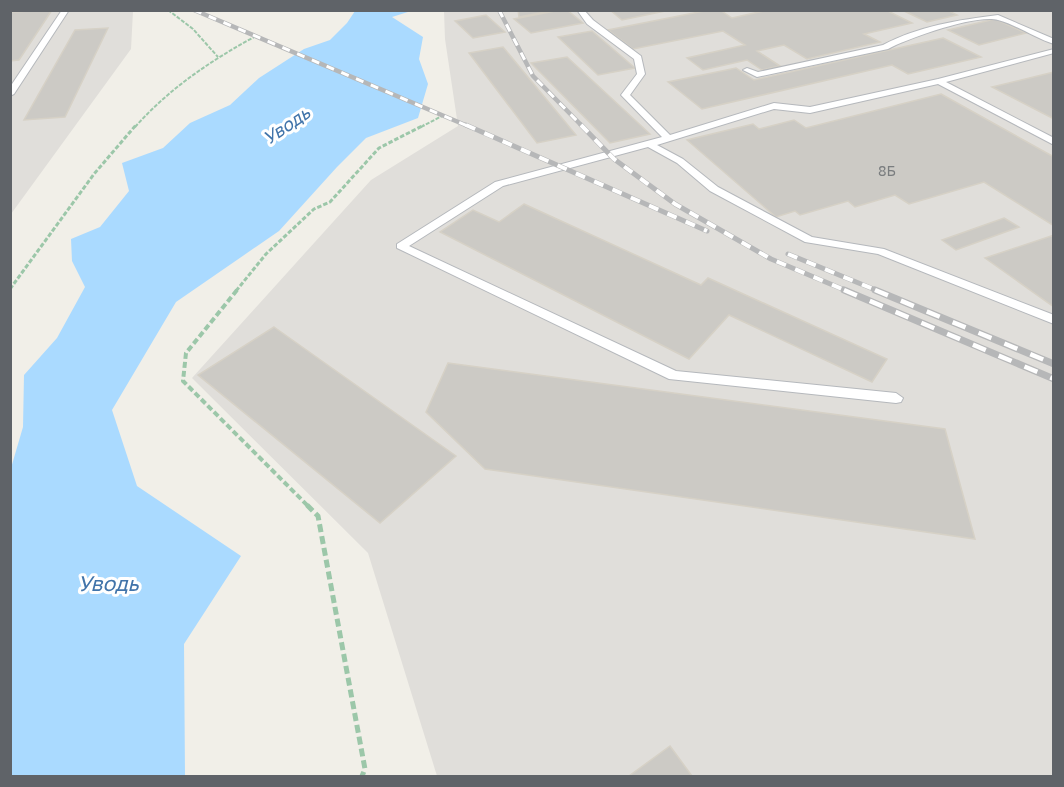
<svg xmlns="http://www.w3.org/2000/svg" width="1064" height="787" viewBox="0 0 1064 787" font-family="'Golos Text',sans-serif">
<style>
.industrial{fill:#e0deda}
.water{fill:#aadaff}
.building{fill:#cccac5;stroke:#d6d1c6;stroke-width:1.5}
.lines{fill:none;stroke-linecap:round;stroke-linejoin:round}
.service-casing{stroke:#b5b8bc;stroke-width:2}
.path-far3{stroke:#9cc7a9;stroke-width:2;stroke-dasharray:4 1.5;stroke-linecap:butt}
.path-far2{stroke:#9cc7a9;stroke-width:3;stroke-dasharray:4.5 2;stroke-linecap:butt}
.path-far1{stroke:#9cc7a9;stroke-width:4;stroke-dasharray:6 3;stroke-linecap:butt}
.path{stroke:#9cc7a9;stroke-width:5;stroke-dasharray:8 4;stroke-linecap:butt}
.service{fill:#fff;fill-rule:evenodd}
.rail-far2-casing{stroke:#b6b7b8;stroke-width:4.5}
.rail-far1-casing{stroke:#b6b7b8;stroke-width:5}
.rail-casing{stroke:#b6b7b8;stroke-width:7}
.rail-far2{stroke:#fff;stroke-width:3;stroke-dasharray:8;stroke-linecap:butt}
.rail-far1{stroke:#fff;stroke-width:4;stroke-dasharray:10;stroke-linecap:butt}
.rail{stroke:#fff;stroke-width:4.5;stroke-dasharray:14;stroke-linecap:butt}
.labels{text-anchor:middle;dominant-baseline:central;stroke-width:6;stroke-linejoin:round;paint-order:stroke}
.number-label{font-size:14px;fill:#7a7d7f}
.water-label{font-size:18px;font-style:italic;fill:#4174aa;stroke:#fff}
.near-water-label{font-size:21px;font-style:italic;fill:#4174aa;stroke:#fff}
</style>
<rect width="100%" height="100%" fill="#f1efe8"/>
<!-- industrial -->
<path class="industrial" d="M11,11h122l-2,38 -120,165z
M444,11h609v765h-616l-69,-223 -176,-175 179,-198 87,-54 -13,-87z"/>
<!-- water -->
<path class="water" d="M355,11h56l-19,6 31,20 -4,22 9,25 -10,34 -52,20 -29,29 -58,64 -103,71 -64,108 25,76 104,70 -57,88 1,132h-174v-308l12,-41 1,-52 33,-37 28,-51 -13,-26 -1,-22 29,-12 29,-36 -7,-28 41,-15 27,-25 40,-18 29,-27 45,-29 26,-9 17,-17z"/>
<!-- building -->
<path class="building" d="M52,10l-33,50 -9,1v-49z
M518,10h32v1l-31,6z
M560,10h7l16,13 -52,10 -17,-14z
M610,10h60l-48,10z
M709,10h11l12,8 36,-8h118l26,13 -48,11 16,8 -73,17 -23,-14 -27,6 23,15 -18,4 -15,-10 -44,10 -16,-12 58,-13 -22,-14 -90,18 -25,-19z
M902,10h45l10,5 -30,7z
M486,15l19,17 -32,6 -18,-17z
M995,19l31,14 -47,12 -31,-15z
M108,28l-43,89 -41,3 51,-90z
M592,31l43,37 -37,7 -40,-38z
M943,38l38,19 -73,17 -16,-9 -190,44 -34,-27 68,-14 18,12z
M503,47l73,88 -39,8 -68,-90z
M567,57l83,77 -40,9 -79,-80z
M1054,72v47l-62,-32z
M941,94l113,63v69l-70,-44 -75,22 -14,-9 -40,12 -7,-6 -48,14 -5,-4 -19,6 -89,-77 66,-16 6,5 35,-9 12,8z
M524,204l177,81 7,-7 179,81 -15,23 -143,-67 -40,44 -249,-127 33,-22 26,12z
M1004,218l15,9 -63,23 -14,-10z
M1054,235v72l-69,-49z
M274,327l182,129 -76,67 -182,-148z
M448,363l497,66 30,110 -490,-70 -59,-57z
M670,746l22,30h-63z"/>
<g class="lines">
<defs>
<path id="service" d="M62,10h7l-55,84 -4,2v-9z
M577,10h7l9,10 48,36 4,18 -15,21 40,40 104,-32 36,4 128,-28 116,-30v4l-108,29 108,56v7l-116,-61 -128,29 -36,-4 -117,36 26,14 35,28 94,50 72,12 170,66v9l-176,-70 -73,-12 -95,-51 -33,-28 -29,-16 -145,39 -94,60 267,125 220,22 7,5 -2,4 -5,1 -227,-24 -272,-131v-4l98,-62 167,-45 -41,-42 16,-21 -3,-15 -47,-35z
M998,15l56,24v5c-19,-6 -37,-19 -56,-24 -22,-6 -89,18 -110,29l-131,28 -14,-7 4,-2 11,4 125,-27c36,-19 75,-25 115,-30z"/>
</defs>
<!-- service casing -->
<use href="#service" class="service-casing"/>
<!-- path-far3 -->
<path class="path-far3" d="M168,10l25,19 25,28
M135,127c35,-39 75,-66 121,-91
M421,127l21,-11"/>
<!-- path-far2 -->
<path class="path-far2" d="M10,289l84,-115 42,-49
M236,291l30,-37 48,-45 16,-7 49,-54 45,-23"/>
<!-- path-far1 -->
<path class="path-far1" d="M237,290l-51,63 -3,28 126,126"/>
<!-- path -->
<path class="path" d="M307,505l11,11 47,253 -3,7"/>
<!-- service -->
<use href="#service" class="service"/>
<defs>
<path id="rail-far2" d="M194,10l276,117
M499,10l34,66 50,51"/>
<path id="rail-far1" d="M466,125l241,106
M581,125l33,34 61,45 96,55 76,32
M788,254l90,37"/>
<path id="rail" d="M844,290l210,89
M875,290l179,74"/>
</defs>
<!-- rail-far2 casing -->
<use href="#rail-far2" class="rail-far2-casing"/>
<!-- rail-far1 casing -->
<use href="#rail-far1" class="rail-far1-casing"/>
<!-- rail casing -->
<use href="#rail" class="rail-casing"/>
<!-- rail-far2 -->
<use href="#rail-far2" class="rail-far2"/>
<!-- rail-far1 -->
<use href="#rail-far1" class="rail-far1"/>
<!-- rail -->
<use href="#rail" class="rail"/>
</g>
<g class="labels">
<!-- number labels -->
<g class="number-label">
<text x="887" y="170">8Б</text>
</g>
<!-- water labels -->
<g class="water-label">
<text transform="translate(286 125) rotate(-34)">Уводь</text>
</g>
<!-- near-water labels -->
<g class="near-water-label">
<text x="108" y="583">Уводь</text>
</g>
</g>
<!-- border -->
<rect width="1064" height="787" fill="none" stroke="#5f6368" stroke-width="24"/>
</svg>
